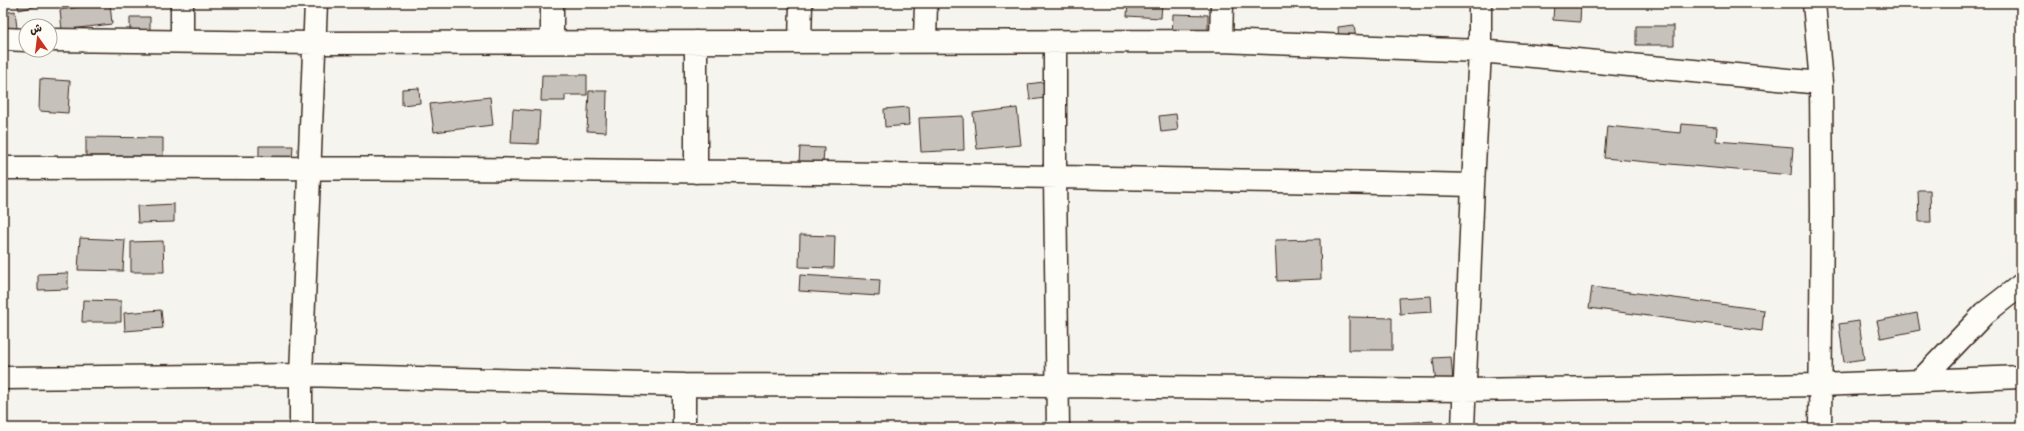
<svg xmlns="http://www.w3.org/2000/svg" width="2024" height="431" viewBox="0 0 2024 431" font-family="'Architects Daughter','Playpen Sans Arabic',sans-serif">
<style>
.building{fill:#c7c1bb;stroke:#3b2a1e}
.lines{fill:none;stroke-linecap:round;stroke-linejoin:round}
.minor-casing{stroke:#3b2a1e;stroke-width:25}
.minor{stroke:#fdfcf7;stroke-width:22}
</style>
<rect width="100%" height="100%" fill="#f5f4ee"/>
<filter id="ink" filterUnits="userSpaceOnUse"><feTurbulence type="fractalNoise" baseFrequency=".025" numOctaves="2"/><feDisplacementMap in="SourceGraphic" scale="8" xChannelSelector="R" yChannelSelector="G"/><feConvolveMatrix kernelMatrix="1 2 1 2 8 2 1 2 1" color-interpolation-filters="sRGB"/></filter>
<g filter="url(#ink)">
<!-- building -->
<path class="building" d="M17,3h34l-32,7z
M79,3h31l2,21 -50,6 -2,-20 19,-3z
M1128,3h34l-1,15 -34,-2z
M1554,3h27l-1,19 -27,-2z
M15,11l2,17 -14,2v-17z
M1173,14l35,1v24l-36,-1z
M130,17h20v15h-20z
M1354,25l2,15 -17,1 -1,-14z
M1636,26h38v19h-38z
M542,75h45v20h-22v6h-24z
M40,79l30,2 -2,32 -29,-2z
M1051,81l2,16 -23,3 -2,-16z
M4,87l3,65h-4v-65z
M419,88l1,15 -18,2v-16z
M589,91h18l-1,41 -19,-1z
M490,97l3,28 -59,7 -4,-28z
M908,107l1,18 -24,2 -1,-18z
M1017,108l4,37 -44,4 -4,-36z
M513,109l27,2 -2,33 -27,-1z
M1176,114l2,16 -17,2 -2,-16z
M963,116l1,34 -43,2 -2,-34z
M1682,124l35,3 -1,14 77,6 -2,28 -187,-17 3,-32 74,7z
M86,137l77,1v18h-77z
M259,146h34l-1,15h-33z
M800,147l24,1 -1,16 -24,-1z
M1918,190h12l1,32h-12z
M174,204v18l-36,1 -1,-17z
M800,235l35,1 -1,32 -35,-1z
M80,238l45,2 -2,31 -45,-1z
M1320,239l1,40 -44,2 -2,-41z
M163,241l1,31h-33v-30z
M68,273v16l-30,1v-16z
M800,275l80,5 -1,16 -80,-5z
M1592,287l172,23 -2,21 -173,-23z
M1431,296l1,16 -32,2 -1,-16z
M83,300l38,1v21h-39z
M161,310l2,18 -38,3 -1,-18z
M1917,313l3,17 -39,8 -4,-17z
M1349,317l43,1v32h-43z
M1859,321l5,38 -20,3 -5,-38z
M1451,357l2,25 -17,2 -3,-26z
M1433,421l1,7h-56l-1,-3z"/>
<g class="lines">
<defs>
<path id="minor" d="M1814,3l7,80 1,129 -2,216
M3,39l23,1
M50,40l266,3 905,-2 259,10 341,32
M182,41v-38
M925,41l1,-38
M1221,41l1,-38
M552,42v-39
M800,42l1,-39
M1055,42v134l3,252
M3,168c490,-2 980,7 1470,17
M696,172v-130
M3,378l298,-3 383,10 374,1 407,4 355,-5 201,-8
M1920,381l65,-68 36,-28
M684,385v43
M301,428v-53l15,-372
M1463,428l10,-243 7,-134v-48"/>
</defs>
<!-- minor casing -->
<use href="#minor" class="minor-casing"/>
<!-- minor -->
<use href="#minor" class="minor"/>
</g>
</g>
<!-- margin -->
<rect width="2024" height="431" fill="none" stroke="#fdfcf7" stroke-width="16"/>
<rect x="8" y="8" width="2008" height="415" fill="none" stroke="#3b2a1e" stroke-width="1.5" filter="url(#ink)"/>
<!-- north arrow -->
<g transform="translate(38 38) rotate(346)"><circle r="19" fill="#fdfcf7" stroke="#afa8a0"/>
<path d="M0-3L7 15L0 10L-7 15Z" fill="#c8321e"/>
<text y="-6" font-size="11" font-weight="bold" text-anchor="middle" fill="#3b2a1e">ش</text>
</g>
</svg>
